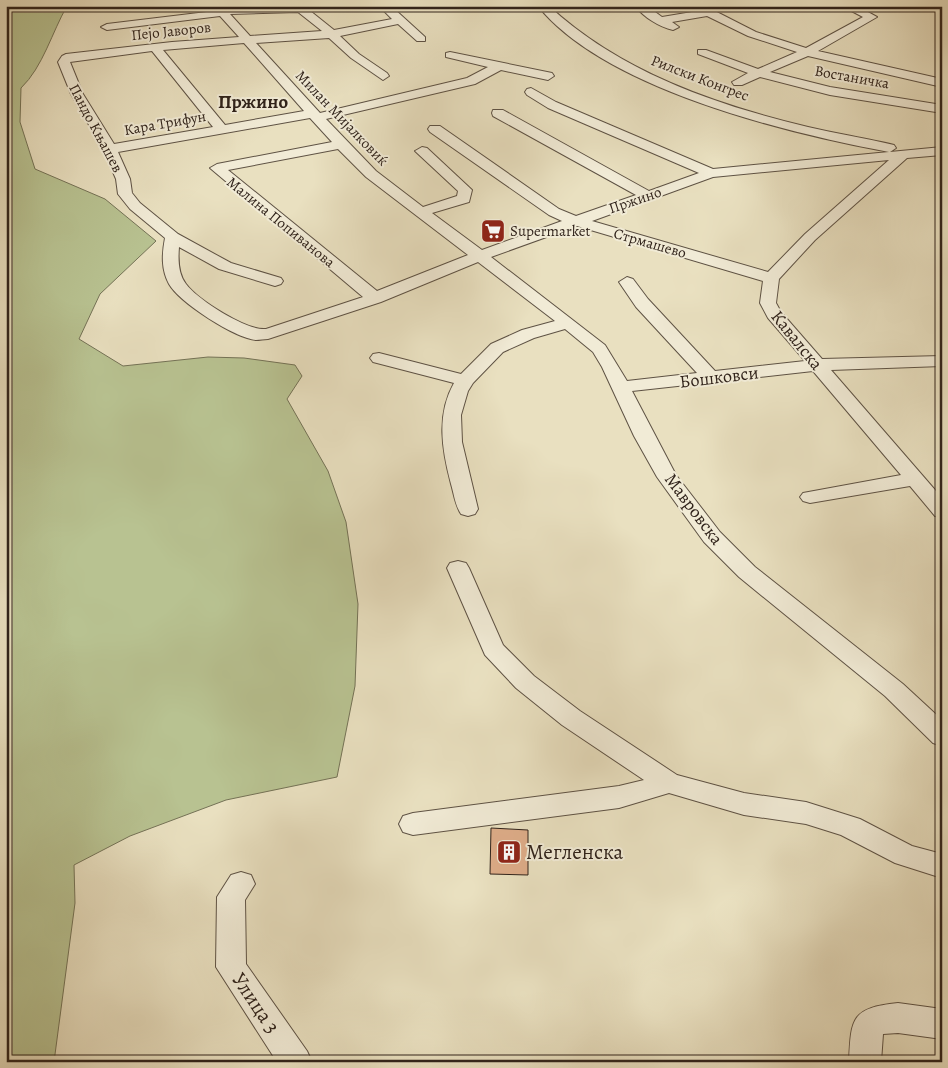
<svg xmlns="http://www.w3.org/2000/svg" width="948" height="1068" viewBox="0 0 948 1068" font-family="Alegreya,serif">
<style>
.green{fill:#b8c291;stroke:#747256}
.building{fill:#dead89;stroke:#30231b}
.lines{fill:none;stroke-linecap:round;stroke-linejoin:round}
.minor-casing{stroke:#5e5244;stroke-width:2}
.minor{fill:#f1ebd6;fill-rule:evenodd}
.labels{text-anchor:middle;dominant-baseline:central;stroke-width:4;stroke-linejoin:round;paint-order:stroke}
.far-street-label{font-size:15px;fill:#30231b;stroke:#f1ebd6}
.far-poi-label{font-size:15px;fill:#30231b;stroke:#f1ebd6;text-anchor:start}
.street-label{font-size:18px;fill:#30231b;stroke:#f1ebd6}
.far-district-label{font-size:19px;font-weight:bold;fill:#30231b;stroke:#f1ebd6}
.near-poi-label{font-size:21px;fill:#30231b;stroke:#f1ebd6;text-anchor:start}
.near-street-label{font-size:21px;fill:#30231b;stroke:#f1ebd6}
</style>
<rect width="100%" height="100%" fill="#e9e0c0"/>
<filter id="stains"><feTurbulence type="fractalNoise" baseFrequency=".004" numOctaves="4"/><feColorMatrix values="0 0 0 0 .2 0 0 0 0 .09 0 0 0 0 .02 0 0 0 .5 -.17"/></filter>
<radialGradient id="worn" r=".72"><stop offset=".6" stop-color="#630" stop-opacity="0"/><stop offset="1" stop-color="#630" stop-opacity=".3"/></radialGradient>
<!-- green -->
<path class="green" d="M6,6h61c-15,26 -24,61 -46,82l-1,34 15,47 70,30 51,42 -56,53 -21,45 44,27 85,-9 36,1 51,7 7,11 -15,23 41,72 18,51 12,82 -3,82 -18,91 -111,23 -96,36 -56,29 1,38 -21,159h-48z"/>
<!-- building -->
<path class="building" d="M491,828l37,2v45l-38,-1z"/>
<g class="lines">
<defs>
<path id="minor" d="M212,6h92l30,24 58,-11 -13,-13h12l34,31v4h-8l-19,-17 -58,12 19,18 28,19 2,3 -6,4 -32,-22 -22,-20 -73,5 64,70 147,-35 21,-11 -42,-10v-4l4,-1 102,21 2,3 -6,4 -47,-10 -26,14 -149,35 50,52 47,36 34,-11 1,-5 -43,-40 7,-4 5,1 45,42 -3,12 -37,11 50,37 80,-29 -13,-6 -119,-83 -2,-3 2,-3h10l119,83 17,7 60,-21 -143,-79 -1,-3 1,-3h10l146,81 50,-18 -151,-65 -21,-13 -2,-3 2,-3 4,-1 25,14 157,67 176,-17c-102,-19 -284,-63 -351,-146h11c71,66 167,99 259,121 29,7 58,11 86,18l2,3 -6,4 52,-5v8l-35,3 -92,82 -36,39 -3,24 5,9 41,47 120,-3v10l-111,4 111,128v19l-7,-1 -25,-30 -100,17 -7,-2 -3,-4 3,-4 98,-18 -88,-104 -181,20 44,84 44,57 35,35 148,117 39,36v26l-9,-3 -48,-47 -146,-119 -35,-35 -47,-65 -23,-41 -32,-69 -9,-15 -28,-23 -31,9 -31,14 -30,31 -5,8 -7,24 1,27 16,67 -3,5 -7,2 -7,-2c-6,-9 -7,-20 -10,-30 -9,-34 -15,-69 3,-101l-81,-21 -3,-4 3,-4 6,-1 82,21 30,-30 31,-14 33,-9 -77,-59 -97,40 -113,37c-4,0 -8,1 -12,1 -21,-2 -76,-37 -87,-56 -8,-15 -7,-30 -4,-46l-35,-29 -12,-15 -2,-15 -13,-30 -32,-55 -13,-32 4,-6 4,-2 106,-12 67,-5 -19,-21 -113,14 -6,-3 6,-3 108,-13zM298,12l24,19 -72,5 -20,-22zM244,43l60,68 -79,14 -62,-75zM152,51l61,76 -99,17 -31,-50 -13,-32zM310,118l22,24 -115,22 -7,4 153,129 -97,32c-19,2 -68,-29 -80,-45 -8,-10 -8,-25 -7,-37l40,22 56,17 6,-2 2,-3 -2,-3 -50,-15 -53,-29 -38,-31 -8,-10 -2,-14 -12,-27zM338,149l28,28 102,78 -91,36 -149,-121zM889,160l-84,74 -37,38 -176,-51 121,-44zM577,226l186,55 -3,22 8,15 37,43 -90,10 -67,-72 -15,-20 -6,-2 -8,5 17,25 61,66 -70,8 -22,-36 -114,-88z
M635,6h12l15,11 36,-6 -6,-5h13l51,26 50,16 57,-31 -21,-11h15l20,11 -59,34 124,28v8l-134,-31 -38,16 60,15 112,18v8l-112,-18 -70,-18 -18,8h-8l-2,-3 16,-9 -50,-19v-4h8l52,19 39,-17 -49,-16 -41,-20 -35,6 7,5 -6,3c-14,-3 -29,-13 -38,-24z
M458,561l8,2 3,5 34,77 31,31 46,35 97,64 67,18 62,9 54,17 52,27 30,8v24l-47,-15 -54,-28 -35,-11 -62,-9 -75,-22 -50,15 -206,27 -10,-3 -4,-8 4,-8 10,-3 206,-27 25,-6 -82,-55 -46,-37 -31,-33 -38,-87 3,-5z
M241,872l10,3 4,9 -10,16 1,64 61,87 5,11h-35l-61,-95 1,-70 14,-22z
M898,1003l44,6v30l-44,-6 -15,1 -2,28h-32c2,-44 2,-54 49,-59z"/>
</defs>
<!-- minor casing -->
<use href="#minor" class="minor-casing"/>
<!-- minor -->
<use href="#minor" class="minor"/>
</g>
<!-- icons -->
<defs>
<symbol id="supermarket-square" viewBox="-11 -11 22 22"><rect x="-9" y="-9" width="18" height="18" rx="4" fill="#8f2418" stroke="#f1ebd6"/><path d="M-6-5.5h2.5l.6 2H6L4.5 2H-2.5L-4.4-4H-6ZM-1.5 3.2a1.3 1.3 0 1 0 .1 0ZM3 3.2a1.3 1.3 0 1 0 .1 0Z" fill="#fff"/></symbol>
<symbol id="building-square" viewBox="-11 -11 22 22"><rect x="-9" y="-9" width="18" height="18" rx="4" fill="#8f2418" stroke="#f1ebd6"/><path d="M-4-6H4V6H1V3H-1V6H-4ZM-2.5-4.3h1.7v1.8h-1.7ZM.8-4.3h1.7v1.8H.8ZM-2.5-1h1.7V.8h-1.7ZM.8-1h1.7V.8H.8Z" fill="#fff"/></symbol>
</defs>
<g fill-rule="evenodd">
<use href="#supermarket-square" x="479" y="217" width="28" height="28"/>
<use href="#building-square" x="495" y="838" width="28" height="28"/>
</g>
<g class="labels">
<!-- far-street labels -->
<g class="far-street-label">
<text transform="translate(171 31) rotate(-6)">Пејо Јаворов</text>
<text transform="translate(852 77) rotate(10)">Востаничка</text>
<text transform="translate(700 78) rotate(21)">Рилски Конгрес</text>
<text transform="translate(342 118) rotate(46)">Милан Мијалковиќ</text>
<text transform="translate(165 123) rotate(-10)">Кара Трифун</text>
<text transform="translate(96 128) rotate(62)">Пандо Књашев</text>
<text transform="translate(635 200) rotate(-19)">Пржино</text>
<text transform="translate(281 222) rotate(39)">Малина Попиванова</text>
<text transform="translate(650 243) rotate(16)">Стрмашево</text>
</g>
<!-- far-poi labels -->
<g class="far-poi-label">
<text x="510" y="231">Supermarket</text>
</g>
<!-- street labels -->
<g class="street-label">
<text transform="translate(797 340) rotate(51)">Кавалска</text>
<text transform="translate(719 377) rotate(-7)">Бошковси</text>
<text transform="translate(694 509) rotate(53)">Мавровска</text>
</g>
<!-- far-district labels -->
<g class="far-district-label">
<text x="253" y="102">Пржино</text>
</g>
<!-- near-poi labels -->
<g class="near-poi-label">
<text x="526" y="852">Мегленска</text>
</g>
<!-- near-street labels -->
<g class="near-street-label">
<text transform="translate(256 1003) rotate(56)">Улица 3</text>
</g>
</g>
<!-- margin -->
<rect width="948" height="1068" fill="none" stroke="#e9e0c0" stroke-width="25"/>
<rect x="8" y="8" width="933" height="1053" fill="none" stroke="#30231b" stroke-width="2.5"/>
<rect x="12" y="12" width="923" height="1043" fill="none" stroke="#30231b"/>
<rect width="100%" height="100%" filter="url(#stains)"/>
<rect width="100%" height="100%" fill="url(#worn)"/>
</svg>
